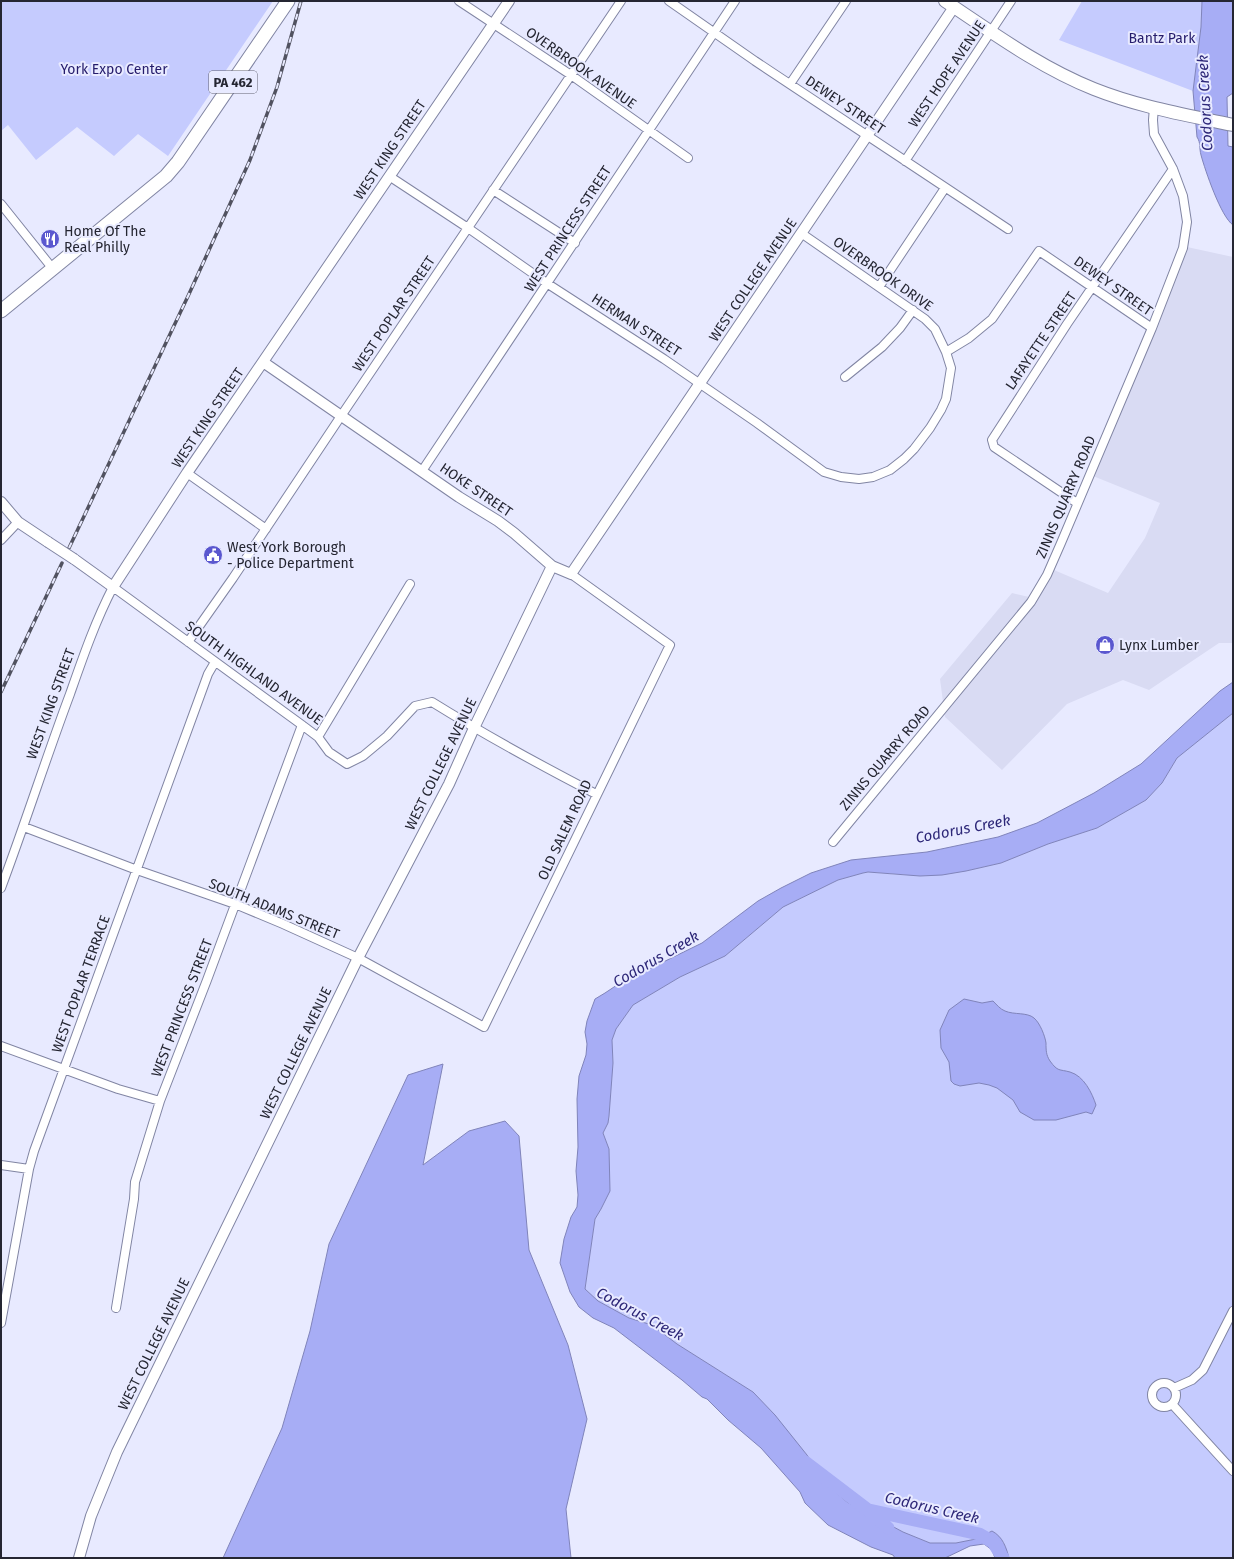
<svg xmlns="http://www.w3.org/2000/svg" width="1234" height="1559" viewBox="0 0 1234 1559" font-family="'Fira Sans',sans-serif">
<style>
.built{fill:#d9dbf3}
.green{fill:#c5cbfe}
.water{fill:#a7adf5;stroke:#8084ba}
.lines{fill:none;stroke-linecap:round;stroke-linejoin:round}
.river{stroke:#a7adf5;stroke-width:13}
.minor-casing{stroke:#8185a3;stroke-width:10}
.tertiary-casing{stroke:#8185a3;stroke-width:12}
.secondary-casing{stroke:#8185a3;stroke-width:14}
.primary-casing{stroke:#8185a3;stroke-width:15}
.minor{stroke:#fff;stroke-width:8}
.tertiary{stroke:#fff;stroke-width:10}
.secondary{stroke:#fff;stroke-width:12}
.primary{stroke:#fff;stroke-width:13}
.rail-casing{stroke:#515260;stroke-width:3.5}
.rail{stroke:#e8eaff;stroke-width:2;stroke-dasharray:6;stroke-linecap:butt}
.tertiary-bridge-casing{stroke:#8185a3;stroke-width:12;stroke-linecap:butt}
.tertiary-bridge{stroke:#fff;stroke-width:10}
.labels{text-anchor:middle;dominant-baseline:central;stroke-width:4;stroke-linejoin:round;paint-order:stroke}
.shield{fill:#e8eaff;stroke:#606170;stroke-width:1}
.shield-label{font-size:13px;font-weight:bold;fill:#252632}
.park-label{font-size:14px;fill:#251c6c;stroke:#e8eaff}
.street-label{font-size:14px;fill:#252632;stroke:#e8eaff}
.poi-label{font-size:14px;fill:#252632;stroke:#e8eaff;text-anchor:start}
.water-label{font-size:15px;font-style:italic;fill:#2d2778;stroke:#e8eaff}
</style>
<rect width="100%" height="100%" fill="#e8eaff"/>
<!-- built -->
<path class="built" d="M1187,247l46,10v386h-14l-70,47 -26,-10 -56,24 -65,66 -57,-53 -5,-38 72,-86 26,6 16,-29 54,23 37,-55 15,-35 -67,-27z"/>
<!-- green -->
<path class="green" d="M1,1h272l-105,155 -30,-22 -24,22 -37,-29 -41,33 -28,-35 -7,6z
M1082,1h120l-1,26 -8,64 -134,-51z
M1233,713v845h-224l-5,-15 -12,-12 -16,8 -20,4h-26l-27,-11 -56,-30 -22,-19 -18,-28 -54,-63 -76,-48 -25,-19 -23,-7 -31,-17 -13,-12 10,-70 6,-10 8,-60 -6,-16 5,-10 1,-7 4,-53 -1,-23 4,-11 17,-24 47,-28 45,-21 58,-49 55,-27 25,-7 5,-1 34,3 64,-4 35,-8 47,-19 49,-16 49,-28 16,-17 15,-25z"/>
<!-- water -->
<path class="water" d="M1202,1h31v92l-6,4 1,49 5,1v78c-12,-8 -28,-55 -32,-70 -2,-7 0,-12 -4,-18l-4,-46 8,-64z
M1233,682v31l-56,45 -15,25 -16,17 -49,28 -49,16 -47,19 -35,8 -24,4 -22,1 -52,-4 -5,1 -25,7 -55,27 -58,49 -45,21 -47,28 -17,24 -4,11 1,23 -4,53 -1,7 -5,10 6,16 1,42 -9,18 -6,10 -10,70 13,12 31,17 23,7 25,19 76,48 22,23 32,40 18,28 22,19 56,30 27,11h26l20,-4 16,-8c11,6 14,16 17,27h-14l-3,-8 -8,-6 -14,2 -25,12h-50l-2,-3 -22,-8 -43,-22 -23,-22 -5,-11 -39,-44 -33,-28 -21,-21 -5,-2 -20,-17 -68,-52 -21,-10 -14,-11 -9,-15 -10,-29 4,-24 7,-22 6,-10 1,-12 -2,-24 2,-24 -1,-48 2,-23 7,-21 1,-11 -2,-12 2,-11 8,-22 10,-6 30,-20 12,-3 55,-27 56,-42 23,-13 30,-15 40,-13 76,-8 71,-15 39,-14 57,-30 47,-29 79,-73z
M964,999l18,4 11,-2c4,4 7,8 12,10 9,4 22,1 29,7 6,5 11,18 12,25 0,7 0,12 4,18 8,11 9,8 20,11 14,4 22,21 26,33l-4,9 -6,-2 -30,8h-22l-14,-8 -7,-12 -16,-12 -8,-3 -10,-2 -19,3 -6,-2 -3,-3 -2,-19 -8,-14 -1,-18 9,-20z
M443,1064l-20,101 46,-34 36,-10 14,15 10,114 39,95 19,74 -21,90 5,49h-348l59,-130 28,-97 19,-87 79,-169z"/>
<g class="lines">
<!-- river -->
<path class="river" d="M805,1462l63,48 20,18
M869,1510l110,24 14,8 10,16"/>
<defs>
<path id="minor" d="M459,1l112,74 117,83
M669,1l86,60 253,168
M790,84l56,-83
M905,161l106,-160
M389,176l79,52 80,56 116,75 93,64 67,49 17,5 18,2 14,-2 17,-7 14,-11 10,-10 16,-21 11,-18 5,-11 5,-31 -5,-16 -11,-23 -10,-10 -124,-86
M493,190l82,53
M1,204l52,65
M879,287l66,-99
M946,352l23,-14 23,-19 47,-68 113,77
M845,377l37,-30 18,-19 13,-18
M422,471l313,-470
M187,473l79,56
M1077,503l-83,-56 -2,-7 75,-116 106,-155
M1,540l17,-18
M188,642l45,-64 108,-162 280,-415
M318,737l92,-153
M24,827l113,43 98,34 48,20 75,34 126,69c62,-127 123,-255 186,-382l-99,-71
M833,842l198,-240 16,-27 14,-32 91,-215 31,-80 4,-26 -4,-26 -10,-27 -19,-35 -1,-14 1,-13
M1,888c24,-64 45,-130 69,-194 13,-37 25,-72 43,-107l189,138 16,12 11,15 18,12 16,-8 24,-20 28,-30 17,-4c53,33 108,63 164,92
M1,1046l117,43 42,12
M1,1165l28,4
M116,1308l18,-109 1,-17 25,-81 47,-121 95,-255
M1,1323l28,-154 5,-18 174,-477 7,-12
M1152 1395a12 12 0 1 1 24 0a12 12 0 1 1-24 0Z
M1174,1388l18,-8 11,-10 30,-59
M1172,1404l61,67"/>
<path id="tertiary" d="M263,362l196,135 39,24 16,12 38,33 19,8 383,-567
M1,502l17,20 30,20
M74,559l39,28 74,-114 322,-472
M79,1558l12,-42 26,-64 241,-494 91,-174 25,-56 78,-162"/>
<path id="secondary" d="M945,1c48,32 96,67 149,88 45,18 93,26 139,36"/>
<path id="primary" d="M1,311l165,-135 12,-14 110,-161"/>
</defs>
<!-- minor casing -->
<use href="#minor" class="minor-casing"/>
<!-- tertiary casing -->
<use href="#tertiary" class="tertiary-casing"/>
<!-- secondary casing -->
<use href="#secondary" class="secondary-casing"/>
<!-- primary casing -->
<use href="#primary" class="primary-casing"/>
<!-- minor -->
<use href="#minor" class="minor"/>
<!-- tertiary -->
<use href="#tertiary" class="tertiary"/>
<!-- secondary -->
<use href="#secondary" class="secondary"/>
<!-- primary -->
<use href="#primary" class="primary"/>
<defs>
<path id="rail" d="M69,548l120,-254 61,-134 27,-73 24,-86
M1,692l61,-129"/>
</defs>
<!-- rail casing -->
<use href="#rail" class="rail-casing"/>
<!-- rail -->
<use href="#rail" class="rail"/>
<defs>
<path id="tertiary-bridge" d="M48,542l26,17"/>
</defs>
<!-- tertiary-bridge casing -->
<use href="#tertiary-bridge" class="tertiary-bridge-casing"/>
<!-- tertiary-bridge -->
<use href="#tertiary-bridge" class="tertiary-bridge"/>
</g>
<!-- icons -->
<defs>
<symbol id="restaurant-disc" viewBox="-11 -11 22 22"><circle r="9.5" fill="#5a57cf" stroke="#e8eaff"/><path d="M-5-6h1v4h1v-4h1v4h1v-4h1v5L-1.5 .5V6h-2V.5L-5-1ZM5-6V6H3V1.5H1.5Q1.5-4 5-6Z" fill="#fff"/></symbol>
<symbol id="civic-disc" viewBox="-11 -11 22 22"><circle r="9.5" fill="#5a57cf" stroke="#e8eaff"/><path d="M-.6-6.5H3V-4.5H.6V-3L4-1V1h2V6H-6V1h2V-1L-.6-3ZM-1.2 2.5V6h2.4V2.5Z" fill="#fff"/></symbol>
<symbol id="shop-disc" viewBox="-11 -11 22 22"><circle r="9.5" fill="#5a57cf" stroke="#e8eaff"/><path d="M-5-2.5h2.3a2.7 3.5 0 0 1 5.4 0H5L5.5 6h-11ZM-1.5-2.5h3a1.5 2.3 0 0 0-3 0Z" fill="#fff"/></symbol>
</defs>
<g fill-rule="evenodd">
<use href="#restaurant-disc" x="39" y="228" width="22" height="22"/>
<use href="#civic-disc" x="202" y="544" width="22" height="22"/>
<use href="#shop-disc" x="1094" y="634" width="22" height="22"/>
</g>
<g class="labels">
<!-- shield labels -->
<rect class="shield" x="209" y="71" width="48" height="22" rx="3"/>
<g class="shield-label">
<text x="233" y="82">PA 462</text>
</g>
<!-- park labels -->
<g class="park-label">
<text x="1162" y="38">Bantz Park</text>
<text x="114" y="69">York Expo Center</text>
</g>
<!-- street labels -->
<g class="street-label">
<text transform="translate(581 68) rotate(35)">OVERBROOK AVENUE</text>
<text transform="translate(947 74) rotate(-56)">WEST HOPE AVENUE</text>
<text transform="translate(845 105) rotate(34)">DEWEY STREET</text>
<text transform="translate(390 150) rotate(-56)">WEST KING STREET</text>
<text transform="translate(568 229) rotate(-57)">WEST PRINCESS STREET</text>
<text transform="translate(883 274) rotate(35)">OVERBROOK DRIVE</text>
<text transform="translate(753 280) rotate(-56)">WEST COLLEGE AVENUE</text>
<text transform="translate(1113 286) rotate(35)">DEWEY STREET</text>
<text transform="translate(394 314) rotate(-56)">WEST POPLAR STREET</text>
<text transform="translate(636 325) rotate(33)">HERMAN STREET</text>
<text transform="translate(1041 341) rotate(-56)">LAFAYETTE STREET</text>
<text transform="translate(208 418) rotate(-56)">WEST KING STREET</text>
<text transform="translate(476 490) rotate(34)">HOKE STREET</text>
<text transform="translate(1066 497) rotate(-67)">ZINNS QUARRY ROAD</text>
<text transform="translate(254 673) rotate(36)">SOUTH HIGHLAND AVENUE</text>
<text transform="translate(51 704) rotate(-70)">WEST KING STREET</text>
<text transform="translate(885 758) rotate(-50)">ZINNS QUARRY ROAD</text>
<text transform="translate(441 764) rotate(-64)">WEST COLLEGE AVENUE</text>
<text transform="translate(565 830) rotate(-65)">OLD SALEM ROAD</text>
<text transform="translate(274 909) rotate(22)">SOUTH ADAMS STREET</text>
<text transform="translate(81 984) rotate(-70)">WEST POPLAR TERRACE</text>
<text transform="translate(182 1008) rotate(-69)">WEST PRINCESS STREET</text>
<text transform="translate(296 1053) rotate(-64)">WEST COLLEGE AVENUE</text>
<text transform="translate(154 1344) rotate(-64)">WEST COLLEGE AVENUE</text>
</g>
<!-- poi labels -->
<g class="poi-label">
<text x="64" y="231">Home Of The<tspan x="64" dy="16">Real Philly</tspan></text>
<text x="227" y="547">West York Borough<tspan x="227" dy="16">- Police Department</tspan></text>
<text x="1119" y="645">Lynx Lumber</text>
</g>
<!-- water labels -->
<g class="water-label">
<text transform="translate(1205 103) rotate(-93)">Codorus Creek</text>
<text transform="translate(963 829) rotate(-11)">Codorus Creek</text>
<text transform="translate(656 959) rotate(-30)">Codorus Creek</text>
<text transform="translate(640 1314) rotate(28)">Codorus Creek</text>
<text transform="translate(932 1508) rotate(13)">Codorus Creek</text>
</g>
</g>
<!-- border -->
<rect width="1234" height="1559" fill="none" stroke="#252632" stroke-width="4"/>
</svg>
